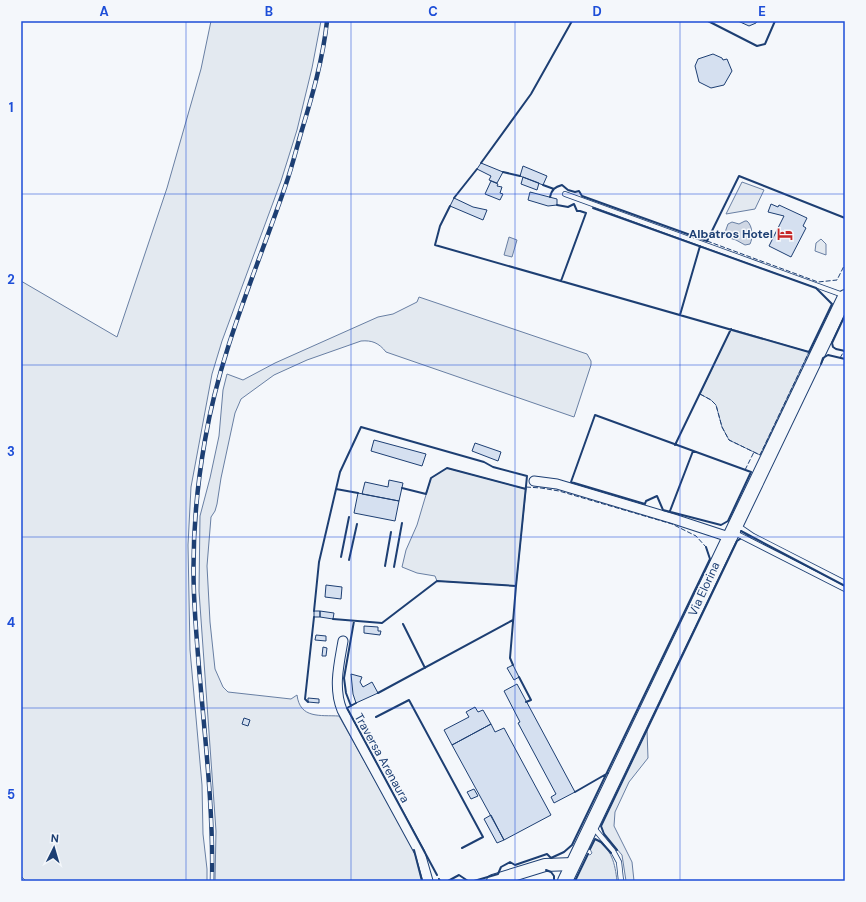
<svg xmlns="http://www.w3.org/2000/svg" width="866" height="902" viewBox="0 0 866 902" font-family="'DM Sans',sans-serif">
<style>
.green{fill:#e3e9f0;stroke:#687fa3}
.water{fill:#cfd7e4;stroke:#687fa3}
.building{fill:#d5e0f0;stroke:#1d3f73}
.lines{fill:none;stroke-linecap:round;stroke-linejoin:round}
.lane-casing{stroke:#1d3f73;stroke-width:6}
.street-casing{stroke:#1d3f73;stroke-width:11}
.secondary-casing{stroke:#1d3f73;stroke-width:14}
.primary-casing{stroke:#1d3f73;stroke-width:16}
.lane{stroke:#f4f7fb;stroke-width:4.5}
.street{stroke:#f4f7fb;stroke-width:9}
.secondary{stroke:#f4f7fb;stroke-width:12}
.primary{stroke:#f4f7fb;stroke-width:14}
.rail-casing{stroke:#1d3f73;stroke-width:4.5}
.rail{stroke:#f4f7fb;stroke-width:3;stroke-dasharray:9;stroke-linecap:butt}
.fence{stroke:#1d3f73;stroke-width:1;stroke-dasharray:5 2;stroke-linecap:butt}
.wall{stroke:#1d3f73;stroke-width:2}
.grid{fill:none;stroke:#1d4ed8;stroke-width:1;stroke-opacity:0.55}
.labels{text-anchor:middle;dominant-baseline:central;stroke-width:3;stroke-linejoin:round;paint-order:stroke}
.poi-label{font-size:12px;font-weight:bold;fill:#1d3f73;stroke:#f4f7fb;text-anchor:end}
.street-label{font-size:12px;fill:#1d3f73;stroke:#f4f7fb}
.neatline{fill:none;stroke:#1d4ed8;stroke-width:1.5}
.grid-label{font-size:13px;text-anchor:middle;font-weight:bold;fill:#1d4ed8}
</style>
<rect width="100%" height="100%" fill="#f4f7fb"/>
<!-- green -->
<path class="green" d="M211,21h110l-9,47 -15,62 -16,51 -59,160 -10,33 -21,113 -3,58 2,105 12,135 1,49 4,35v12h-181l-5,-5v-595l96,56 50,-149 34,-119z
M742,182l22,8 -9,19 -29,5z
M821,239l5,5v11l-11,-4 1,-8z
M419,297l168,57 4,7v4l-17,52 -188,-65c-7,-9 -14,-12 -25,-11l-54,19 -33,15 -33,24 -6,14 -14,65 -4,26 -2,7 -4,6 -4,49 3,56 5,47 8,18 5,5 63,7 6,-4c3,24 23,20 42,21l75,134 8,31h-207l1,-50 -17,-240 1,-75 10,-38 9,-42 4,-46 4,-16 16,6 32,-17 103,-46 15,-3 24,-12z
M731,329l78,23 -49,103 -31,-15 -7,-13 -6,-22 -5,-5 -11,-6z
M447,468l79,21 -10,97 -79,-5 -2,-5 -18,-3 -15,-6 4,-17 11,-25 14,-47z
M647,730l1,28 -19,24 -14,30 -1,14 18,36 2,19h-8l-4,-26 -18,-21 -3,-8z
M595,839c17,9 20,25 22,42h-42l13,-27 2,1 2,-2 -2,-4z"/>
<!-- water -->
<path class="water" d="M745,221h2c6,5 6,17 3,23l-5,1 -9,-5 -10,-3 -2,-2 4,-11 4,-2 7,2z
M509,237l8,3 -5,17 -8,-2z"/>
<!-- building -->
<path class="building" d="M738,21h19l-1,2 -7,3z
M713,54l9,4 1,2 4,-1 5,12 -8,14 -13,3 -12,-6 -4,-16 3,-7z
M481,163l22,9 -6,11 -8,-3 2,-4 -14,-7z
M523,166l24,10 -4,9 -23,-9z
M523,177l16,6 -2,7 -16,-6z
M491,181l7,3 -1,2 5,1 -2,6 3,1 -3,6 -15,-6z
M530,192l27,7v6l-9,1 -20,-6z
M454,198l19,9 14,3 -4,10 -33,-14z
M771,204l7,3 1,-2 28,13 -4,8 3,2 -15,29 -22,-11 15,-30 -16,-4z
M374,440l52,14 -4,12 -51,-15z
M475,443l26,9 -3,9 -26,-10z
M389,480l14,3 -4,18 -37,-7 3,-12 23,5z
M358,493l41,8 -4,20 -41,-8z
M326,585l16,2 -1,12 -16,-2z
M314,611h6v6h-6z
M320,611l14,2 -1,6 -13,-2z
M364,626l14,1v4h3l-1,4 -16,-2z
M316,635l10,1v5l-11,-1z
M323,647l4,1 -1,8h-4z
M513,665l6,12 -5,3 -7,-12z
M351,674l11,3 -2,5 3,5 9,-5 6,11 -22,10 -3,-9z
M517,684l58,108 -21,11 -3,-6 5,-3 -38,-71 2,-1 -16,-31z
M308,698l11,1v4l-11,-1z
M475,707l3,5 5,-2 8,14 -39,21 -8,-15 25,-13 -3,-5z
M244,718l6,2 -2,6 -6,-2z
M491,724l4,8 9,-4 47,87 -47,25 -52,-95z
M474,789l4,7 -7,3 -4,-7z
M491,815l13,25 -7,3 -13,-24z"/>
<g class="lines">
<defs>
<path id="lane" d="M565,194l278,101
M737,525l16,11 92,47
M733,532l112,57
M593,827l20,24 6,11 2,19"/>
<path id="street" d="M534,481l23,3 117,35 55,18
M343,641c-4,23 -10,47 -1,69l78,143 8,28"/>
<path id="secondary" d="M493,881l52,-16 28,-1"/>
<path id="primary" d="M565,881l280,-584"/>
</defs>
<!-- lane casing -->
<use href="#lane" class="lane-casing"/>
<!-- street casing -->
<use href="#street" class="street-casing"/>
<!-- secondary casing -->
<use href="#secondary" class="secondary-casing"/>
<!-- primary casing -->
<use href="#primary" class="primary-casing"/>
<!-- lane -->
<use href="#lane" class="lane"/>
<!-- street -->
<use href="#street" class="street"/>
<!-- secondary -->
<use href="#secondary" class="secondary"/>
<!-- primary -->
<use href="#primary" class="primary"/>
<defs>
<path id="rail" d="M212,881c2,-96 -14,-191 -18,-287 -2,-51 2,-103 11,-154 15,-89 52,-171 81,-256 6,-17 10,-34 15,-51 11,-36 22,-74 26,-112"/>
</defs>
<!-- rail casing -->
<use href="#rail" class="rail-casing"/>
<!-- rail -->
<use href="#rail" class="rail"/>
<!-- fence -->
<path class="fence" d="M707,241l111,41 19,-2 8,-16
M840,358l4,-7
M700,394l11,6 5,5 6,22 7,13 31,15 49,-103
M745,470l9,-18
M526,487l15,1 18,3 113,33 24,12 10,11"/>
<!-- wall -->
<path class="wall" d="M708,21l49,25 8,-2 10,-23
M481,163l50,-69 41,-73
M503,172l17,4
M543,185l11,4
M550,197c2,-8 5,-10 12,-12l6,5 7,2 4,-1 3,5 125,45 32,-65 106,42
M454,198l23,-29
M557,205l11,2 6,-3 3,7h3l6,2 -25,68
M450,206l-10,20 -5,19 374,107 23,-48 -16,-16 -223,-80
M680,315l20,-69
M845,315l-13,28 1,4 3,2 9,2
M821,364l2,-6 5,-3 17,4
M595,415l156,57 -23,49 -7,4 -58,-15 -6,-14 -11,5 -1,3 -74,-22z
M675,445l56,-116
M402,488l24,6 5,-16 16,-10 79,21
M336,489l22,4
M670,511l23,-60
M741,531l104,55
M341,557l8,-40
M349,560l8,-36
M385,566l6,-34
M394,567l8,-44
M314,611l5,-49 21,-90 21,-45 123,35 9,5 34,9 -11,110 -6,72 3,7
M333,619l49,4 55,-42 79,5
M403,624l22,44
M519,677l12,23 -5,2
M378,693l135,-73
M308,702l-3,-3 9,-82
M356,703l-9,5 90,167
M351,706l-5,-13 -2,-15 10,-57
M376,717l33,-17 74,137 -21,11
M575,792l33,-19
M590,849l5,-10 6,3 10,11
M414,850l8,31
M617,850l-13,-16 -3,-8 136,-285 3,-2
M546,870l5,2 3,4v5
M439,879l1,2
M448,881l11,-6 9,6
M474,881l24,-7 3,-7 9,-5 5,3 32,-11 4,4 13,-6 8,-7 138,-286 -4,-12
M575,881l13,-27"/>
</g>
<!-- grid -->
<path class="grid" d="M186,21v860M351,21v860M515,21v860M680,21v860M21,194h824M21,365h824M21,537h824M21,708h824"/>
<!-- icons -->
<defs>
<symbol id="hotel-bare" viewBox="-9 -9 18 18"><path d="M-6-4.5h1.5V1H6V5H4.5V3h-9V5H-6ZM-4 0a1.8 1.8 0 1 1 3.6 0ZM.5 0V-2.5h3Q6-2.5 6 0Z" fill="#c62828" stroke="#f4f7fb" stroke-width="2.5" paint-order="stroke"/></symbol>
</defs>
<g fill-rule="evenodd">
<use href="#hotel-bare" x="774" y="223" width="22" height="22"/>
</g>
<g class="labels">
<!-- poi labels -->
<g class="poi-label">
<text x="773" y="234">Albatros Hotel</text>
</g>
<!-- street labels -->
<g class="street-label">
<text transform="translate(704 589) rotate(-65)">Via Elorina</text>
<text transform="translate(382 758) rotate(61)">Traversa Arenaura</text>
</g>
</g>
<!-- border -->
<rect width="866" height="902" fill="none" stroke="#f4f7fb" stroke-width="44"/>
<!-- north arrow -->
<g transform="translate(54 848) rotate(5)" stroke="#f4f7fb" stroke-width="3" paint-order="stroke">
<path d="M0-3L7 15L0 10L-7 15Z" fill="#1d3f73"/>
<text y="-6" font-size="11" font-weight="bold" text-anchor="middle" fill="#1d3f73">N</text>
</g>
<rect x="22" y="22" width="822" height="858" class="neatline"/>
<g class="grid-label">
<text x="104" y="16">A</text>
<text x="269" y="16">B</text>
<text x="433" y="16">C</text>
<text x="597" y="16">D</text>
<text x="762" y="16">E</text>
<text x="11" y="112">1</text>
<text x="11" y="284">2</text>
<text x="11" y="456">3</text>
<text x="11" y="627">4</text>
<text x="11" y="799">5</text>
</g>
</svg>
